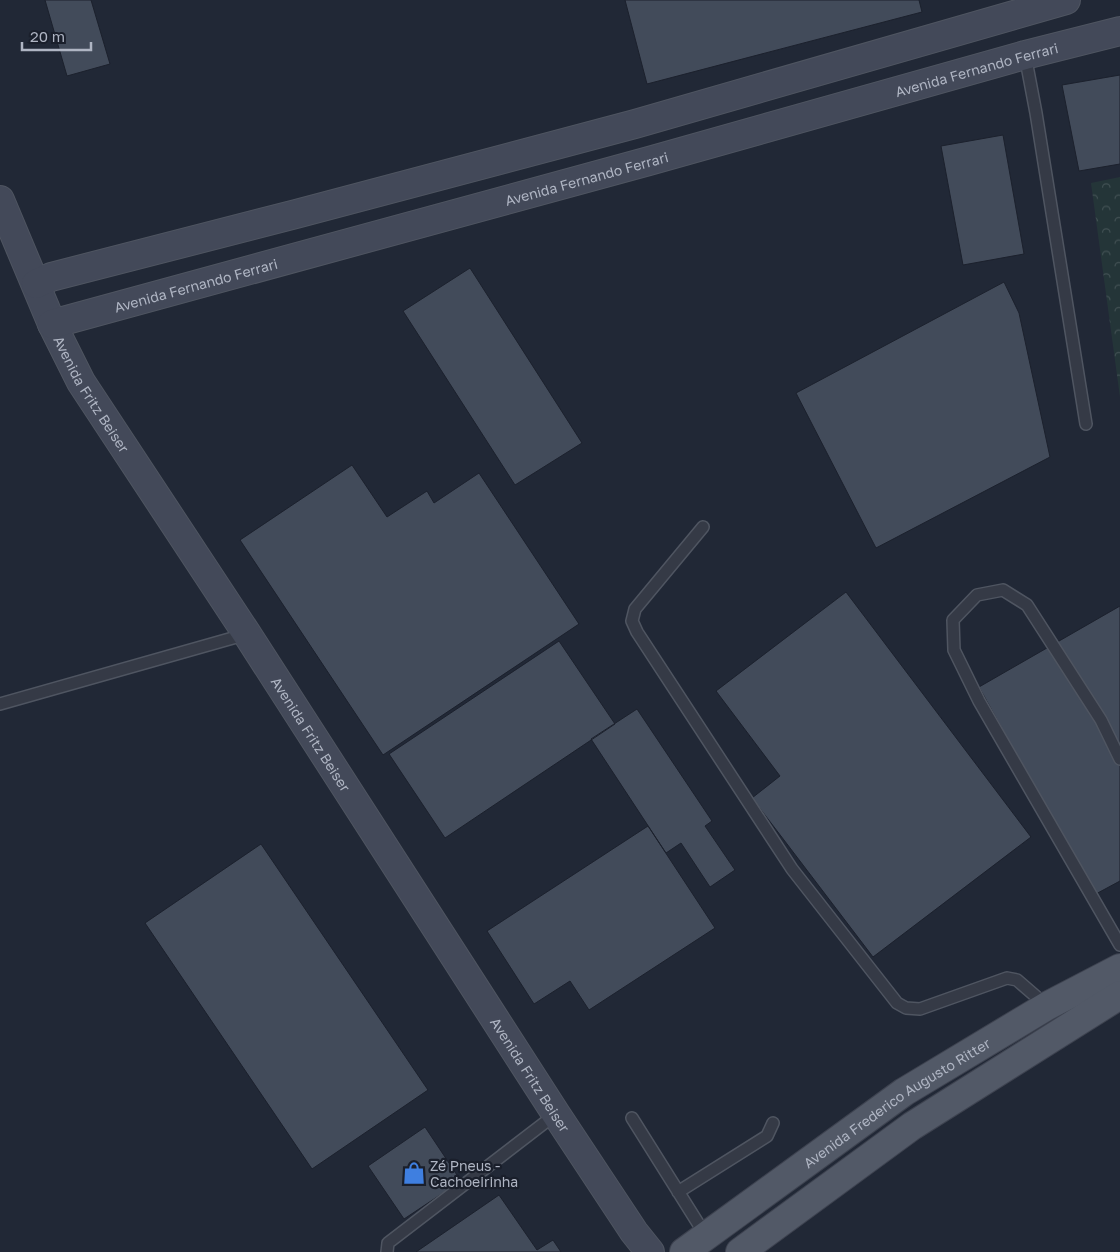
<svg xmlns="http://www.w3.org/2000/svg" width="1120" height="1252" viewBox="0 0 1120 1252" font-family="'Golos Text',sans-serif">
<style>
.forest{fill:url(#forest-crowns)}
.building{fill:#424b5a;stroke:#1c212d}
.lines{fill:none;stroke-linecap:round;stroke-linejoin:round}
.service-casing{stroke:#4f5561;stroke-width:14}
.secondary-casing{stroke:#4f5561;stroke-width:30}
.primary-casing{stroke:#3e4350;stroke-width:30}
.service{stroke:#353a46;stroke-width:11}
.secondary{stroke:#434959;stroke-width:28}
.primary{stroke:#525967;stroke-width:28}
.labels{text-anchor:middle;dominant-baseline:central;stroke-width:4.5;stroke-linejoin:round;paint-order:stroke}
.street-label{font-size:14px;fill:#afb5c3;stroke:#1a1f2b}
.poi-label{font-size:14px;fill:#afb5c3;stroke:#1a1f2b;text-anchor:start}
</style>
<defs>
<pattern id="forest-crowns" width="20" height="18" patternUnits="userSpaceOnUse" patternTransform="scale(1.25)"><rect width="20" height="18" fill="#243538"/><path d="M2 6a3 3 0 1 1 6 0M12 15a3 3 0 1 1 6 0" fill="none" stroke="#415053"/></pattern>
</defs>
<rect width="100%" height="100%" fill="#212836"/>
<!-- forest -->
<path class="forest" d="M1120,177v220l-29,-214z"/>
<!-- building -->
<path class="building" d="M45,0h46l19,64 -43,12z
M625,0h294l3,12 -275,72z
M1120,75v89l-41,7 -17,-86z
M1003,135l21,119 -61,11 -22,-119z
M470,268l112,175 -67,42 -112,-174z
M1004,282l15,31 31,144 -174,91 -80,-155z
M352,465l35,52 40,-26 7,12 45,-30 100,151 -196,131 -143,-215z
M846,592l185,245 -158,120 -121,-159 28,-22 -64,-85z
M1120,606v275l-26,14 -115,-208z
M559,641l56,83 -170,114 -56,-84z
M637,709l75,112 -7,5 30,44 -25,17 -29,-44 -15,10 -75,-114z
M648,826l67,102 -126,82 -19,-29 -36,23 -47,-73z
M261,844l167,246 -116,79 -167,-246z
M425,1127l36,54 -57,38 -36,-53z
M499,1195l38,55 16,-10 8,12h-145z"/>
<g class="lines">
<defs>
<path id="service" d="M1025,55l11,58 50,311
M703,527l-68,82 -3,12 5,11 155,237 105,134 9,5 14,1 87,-31 10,2 30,26
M0,704l247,-70
M1120,759l-19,-39 -74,-115 -24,-15 -26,5 -24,25 1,30 25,51 141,244
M632,1118l74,118
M678,1192l89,-56 6,-13
M387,1252l1,-9 168,-129"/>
<g id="secondary">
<path id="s1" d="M0,200l52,124 29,58 166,252 309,480 78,118 16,20"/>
<path d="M36,284l15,-7 245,-63 339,-90 431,-124"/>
<path id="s2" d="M52,324l597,-163 376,-106 95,-24"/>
</g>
<g id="primary">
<path id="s3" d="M684,1252l220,-160 143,-86 73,-38"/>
<path d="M740,1252l172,-126 208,-131"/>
</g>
</defs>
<!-- service casing -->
<use href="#service" class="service-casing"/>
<!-- secondary casing -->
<use href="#secondary" class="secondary-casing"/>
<!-- primary casing -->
<use href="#primary" class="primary-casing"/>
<!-- service -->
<use href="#service" class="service"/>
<!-- secondary -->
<use href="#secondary" class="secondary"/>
<!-- primary -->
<use href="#primary" class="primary"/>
</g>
<!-- icons -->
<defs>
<symbol id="shop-bare" viewBox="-9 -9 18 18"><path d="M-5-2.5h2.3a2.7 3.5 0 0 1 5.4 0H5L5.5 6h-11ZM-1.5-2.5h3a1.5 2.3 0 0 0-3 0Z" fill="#3f7fe0" stroke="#1a1f2b" stroke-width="2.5" paint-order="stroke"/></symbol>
</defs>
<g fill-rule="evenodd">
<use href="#shop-bare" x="398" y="1157" width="32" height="32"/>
</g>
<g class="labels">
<!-- street labels -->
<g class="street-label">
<text stroke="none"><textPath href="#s2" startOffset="959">Avenida Fernando Ferrari</textPath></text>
<text stroke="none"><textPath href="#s2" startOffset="554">Avenida Fernando Ferrari</textPath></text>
<text stroke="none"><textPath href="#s2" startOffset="149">Avenida Fernando Ferrari</textPath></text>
<text stroke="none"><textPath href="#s1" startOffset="215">Avenida Fritz Beiser</textPath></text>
<text stroke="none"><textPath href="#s1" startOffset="620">Avenida Fritz Beiser</textPath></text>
<text stroke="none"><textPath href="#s1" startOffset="1025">Avenida Fritz Beiser</textPath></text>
<text stroke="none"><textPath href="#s3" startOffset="260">Avenida Frederico Augusto Ritter</textPath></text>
</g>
<!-- poi labels -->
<g class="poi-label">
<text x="430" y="1165">Zé Pneus -<tspan x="430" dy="16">Cachoeirinha</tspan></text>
</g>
</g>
<!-- scale -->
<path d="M22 42v8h69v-8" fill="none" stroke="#afb5c3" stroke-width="2.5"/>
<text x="30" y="42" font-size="15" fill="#afb5c3" stroke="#1a1f2b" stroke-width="4" paint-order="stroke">20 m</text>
</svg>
